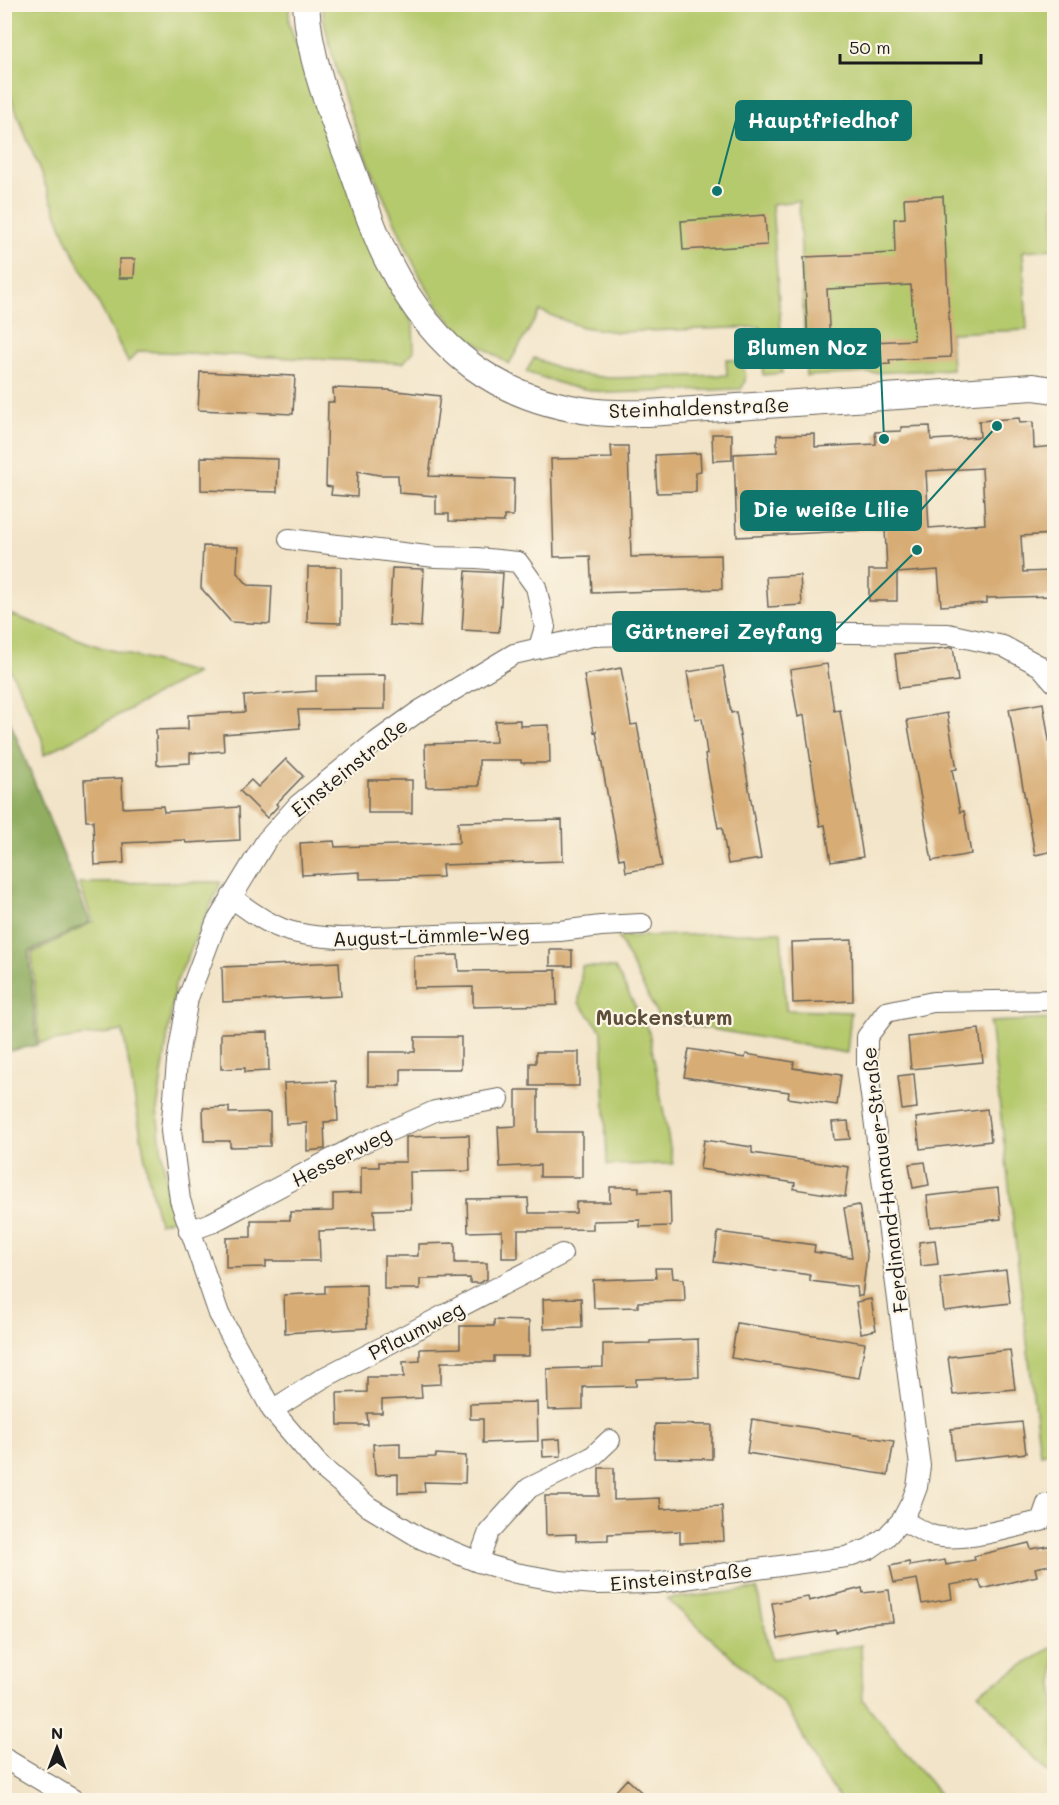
<svg xmlns="http://www.w3.org/2000/svg" width="1059" height="1805" viewBox="0 0 1059 1805" font-family="Mali,sans-serif">
<style>
.green{fill:#b5c96d;stroke:#687244;stroke-width:1.5}
.forest{fill:#90ad60;stroke:#56643e;stroke-width:1.5}
.building{fill:#d7ac74;fill-rule:evenodd}
.lines{fill:none;stroke-linecap:round;stroke-linejoin:round}
.minor-casing{stroke:#676258;stroke-width:22}
.tertiary-casing{stroke:#676258;stroke-width:28}
.minor{stroke:#fff;stroke-width:20}
.tertiary{stroke:#fff;stroke-width:26}
.labels{text-anchor:middle;dominant-baseline:central;stroke-width:4.5;stroke-linejoin:round;paint-order:stroke}
.street-label{font-size:20px;fill:#1c1c1c;stroke:#fcf5e5}
.neighbourhood-label{font-size:21px;font-weight:bold;fill:#5d4e3b;stroke:#fcf5e5}
.leader{fill:none;stroke:#0f766e;stroke-width:2}
.callout-dot{fill:#0f766e;stroke:#fcf5e5;stroke-width:2}
.callout{fill:#0f766e;stroke:#0f766e;stroke-width:2}
.callout-label{font-size:21px;text-anchor:middle;font-weight:bold;fill:#fff}
</style>
<rect width="100%" height="100%" fill="#fcf5e5"/>
<filter id="ink" filterUnits="userSpaceOnUse"><feTurbulence type="fractalNoise" baseFrequency=".0167" numOctaves="2"/><feDisplacementMap in="SourceGraphic" scale="12" xChannelSelector="R" yChannelSelector="G"/><feConvolveMatrix kernelMatrix="1 2 1 2 8 2 1 2 1" color-interpolation-filters="sRGB"/></filter>
<filter id="wash" filterUnits="userSpaceOnUse"><feTurbulence type="fractalNoise" baseFrequency=".008" numOctaves="4" result="noise"/><feDisplacementMap in="SourceGraphic" scale="24" xChannelSelector="R" yChannelSelector="G"/><feGaussianBlur stdDeviation="1.35" result="paint"/><feColorMatrix in="noise" values="0 0 0 0 0 0 0 0 0 0 0 0 0 0 0 0 0 1.4 0 .05"/><feComposite in="paint" operator="in"/></filter>
<g filter="url(#wash)">
<rect width="100%" height="100%" fill="#f2e4c8"/>
<!-- green -->
<path class="green" d="M5,5h284v19l82,220 42,81 1,26 -11,12 -264,-12 -11,11 -61,-122 -62,-157z
M322,5h732v244l-31,2 4,79 -77,3 2,36 -146,7 -7,-175 -27,3 11,155 -1,14 -19,2 -2,-48 -144,5 -35,-5 -42,-16 -31,53c-19,-12 -39,-24 -56,-40 -23,-23 -42,-65 -55,-95 -26,-56 -51,-115 -66,-175 -4,-17 -9,-33 -10,-49z
M534,358l37,15 38,5 118,-3 -1,-16 15,3c5,10 7,17 0,27l-133,4 -40,-7 -42,-14z
M4,612l96,35 96,26 -152,82 -2,-16 -19,-44 -18,-36z
M221,882l-46,103 -18,125 4,37 12,72 -14,4 -11,-47 -25,-145 -84,12 -7,-90 61,-31 -14,-39z
M781,932l5,78 65,2 -4,41 -187,-33 -42,-83z
M582,966l33,2 34,64 24,132 -66,1 -5,-134 -23,-28z
M1054,1019v432l-14,3 -50,-432z
M757,1589l14,70 90,-14 2,55 81,100h-103l-22,-29 -23,-49 -16,-22 -113,-101z
M1054,1646v132l-76,-85z"/>
<!-- forest -->
<path class="forest" d="M4,706l86,216 -61,30 8,93 -32,7z"/>
<g id="blocks">
<!-- building -->
<path class="building" d="M943,196l8,161 -62,3 1,4 -81,4 -5,-111 91,-4 -1,-34 11,-1 -1,-20zM911,285l3,55 -84,4 -3,-55z
M765,215l2,30 -84,5 -2,-29z
M119,259h16l-1,19h-15z
M200,372l95,4 -2,38 -95,-4z
M333,388l55,2 52,6 -11,80 85,3 -1,37h-9v6l-55,-1v-7h-13v-18l-37,-3 -1,-18h-19l-21,-4 -1,26 -26,-2 1,-8 -6,-1 2,-84h6z
M1019,418l1,5 13,-1 1,26 20,-2v88l-33,2 2,36 31,-1v25l-67,2v5l-46,3 -3,-36 -41,3v28h-28v-31h18l-2,-41 -148,8 -3,-83 43,-2v-17l38,-1v13l61,-3 -1,-12 26,-1v-4l29,-1 1,14 49,-3 -1,-16zM982,468l3,56 -56,4 -3,-57z
M712,434h20v26l-19,1z
M611,446h17l3,111 90,-2 1,34 -130,4 -2,-37 -36,1 -3,-98 61,-1z
M700,453l1,18 -5,1v20l-39,1 -2,-38z
M201,457l77,2 -1,33 -76,-2z
M203,546l35,1 -1,26 5,5 6,7 24,1 -2,38 -39,-2 -30,-34z
M308,567h33v56l-34,-1z
M392,568l32,1 -3,58 -32,-2z
M466,571l37,2 -4,59 -37,-2z
M800,575l2,30 -34,2 -2,-30z
M953,647l5,34 -59,7 -4,-34z
M827,664l7,47 6,-1 23,147 -32,5 -6,-37 -5,1 -16,-111 -6,2 -8,-47z
M723,666l8,47 5,-1 25,147 -33,5 -6,-37 -4,1 -13,-73 2,-1 -5,-36 -7,1 -8,-47z
M621,668l10,57 6,-1 25,142 -36,6 -2,-14 -5,1 -23,-128 -2,1 -10,-57z
M385,675v34l-87,1 2,18 -77,6 1,17 -34,2v10l-33,2 -1,-35 32,-1v-14l57,-3 -1,-16 72,-5v-15z
M1043,703l11,68v80l-19,4 -26,-146z
M947,713l10,56 -5,1 8,42 4,-1 7,43 -39,7 -25,-141z
M520,720v6l29,-1 1,38h-29v-3h-42v26l-53,1 -1,-43 71,-2 -1,-21z
M286,759l17,17 -27,28 2,2 -11,12 -27,-27 11,-11 7,7z
M122,778l1,30 40,-2 1,6 75,-5 1,33 -54,3 -1,-3 -62,3 1,20 -29,2 -2,-44h-7l-2,-41z
M368,780h44v33h-44z
M562,820l1,41 -121,4 1,12 -83,2v-7l-58,3 -2,-32 34,-2 1,6 124,-4 -1,-21z
M852,940l1,61 -60,2 -2,-61z
M550,950h22v16h-22z
M458,955l1,16 97,-1 1,35 -84,2v-20l-59,1v-32z
M339,962l2,34 -118,6 -1,-35z
M979,1029l4,33 -72,7 -3,-32z
M268,1032l1,39 -24,1v-4l-24,1v-36z
M415,1037h46v32h-60v17h-33v-34h47z
M689,1049l56,9 1,-4 48,8 -1,6 48,7 -4,30 -49,-7 1,-6 -105,-15z
M536,1052h43v34h-49v-23h6z
M914,1074l3,34 -15,2 -4,-34z
M336,1081l2,40 -14,1 1,27 -18,2v-28l-21,1 -2,-41z
M516,1090h22v42h44v45h-42v-12l-40,2 -2,-40 18,-1z
M229,1107v6l41,-1v34l-40,1v-6h-26l-1,-33z
M987,1109l4,32 -71,8 -4,-31z
M848,1121l2,18 -16,1 -2,-18z
M469,1135l1,36 -60,1 1,37 -37,1 1,19 -56,2 1,30h-54v6l-40,1v-30l25,-1v-17h39v-8l43,-1v-17l28,-1v-26h18v-5h27v-25z
M704,1140l48,7v6l97,14 -4,30 -51,-8 1,-6 -95,-14z
M925,1162l4,23 -16,3 -4,-24z
M610,1187h29v5l31,-1 1,35 -31,1v-7l-47,1v8l-75,1v28h-16v-27l-34,1 -1,-33 61,-1 1,15h47v-11h34z
M998,1188l3,31 -71,8 -3,-31z
M859,1205l8,51 -5,40h-4l-1,-9 -47,-6v-6l-96,-13 4,-30 97,13 -1,7 38,5 -8,-49z
M935,1240l3,24 -17,2 -2,-24z
M455,1243v20h32v16l-8,4h-9v-5l-50,1v10h-36v-33h34v-12z
M655,1268h17l1,10 11,1 1,22 -47,1v5l-44,1 -1,-28 63,-2z
M1006,1270l4,33 -66,8 -4,-33z
M366,1285l1,43 -82,5 -1,-38 41,-2v-7z
M581,1298l1,30 -38,1 -1,-30z
M871,1299l5,31 -15,3 -5,-31z
M494,1320l35,1v35h-35v6h-53v22l-20,1 1,13 -40,2v13h-15l1,12h-30l-1,-32 30,-1v-15h37l-1,-15 17,-1v-12l40,-1v-22h34z
M737,1323l128,20 -6,35 -128,-20z
M698,1339l1,38 -63,2v7l-53,1v22l-35,1 -1,-41 56,-2v-23l47,-1v-2z
M1010,1350l5,39 -62,6 -5,-38z
M537,1402l1,39 -55,2v-24h-13v-15z
M752,1419l142,22 -6,34 -141,-22z
M1022,1422l4,31 -72,8 -3,-32z
M655,1424l57,1v34l-58,-1z
M560,1439l1,17 -18,1 -1,-17z
M400,1443v15l36,-1v-3l30,2 -1,27 -41,-1 1,10 -27,1v-19l-23,1 -2,-31z
M599,1468h15v32l46,-2 1,11 61,-3 2,35 -44,2v-12l-72,3v6l-32,1v-7l-30,1 -1,-39h54z
M1029,1543l2,6 23,-4v19l-19,4 2,8 -55,13 -3,-9 -29,5 2,14 -30,5 -5,-25 -23,4 -4,-17 19,-4 1,4 35,-6 1,5 29,-5 -1,-4z
M862,1588l1,5 26,-3 4,32 -26,2 -31,8 -1,-3 -57,10 -6,-36 36,-6 1,4z
M627,1779l23,21h-24l-10,-9z"/>
</g>
</g>
<g filter="url(#ink)">
<use href="#blocks" fill-opacity="0" stroke="#676258" stroke-width="1.5"/>
<g class="lines">
<defs>
<path id="minor" d="M289,539l146,18 42,1 41,4 18,25 9,40 -6,20
M1054,682l-14,-16 -37,-20 -55,-12 -194,-2 -162,4 -78,18 -95,57 -50,36 -71,58 -32,36 -50,82 -28,75 -11,64 -6,69 9,69 39,114 53,96 48,56 49,41 53,32 56,23 38,11 44,8 35,3 60,-1 191,-26 23,-8 17,-12 16,-17 9,-17 6,-16 3,-21 -53,-401v-28l19,-25 47,-10 121,-2
M231,897c41,32 59,39 111,41l218,-7 41,-5 41,-2
M189,1231l22,-8 149,-79 75,-33 64,-12
M272,1410l51,-32 239,-124
M902,1520c9,5 19,11 29,15 30,9 80,-8 110,-14l6,-17
M478,1562l11,-30 40,-44 63,-31 18,-17
M4,1758l70,42"/>
<path id="tertiary" d="M306,4c3,57 25,109 45,162 12,32 22,67 38,97 45,88 109,138 208,149 17,2 34,1 51,1l385,-26 21,3"/>
</defs>
<!-- minor casing -->
<use href="#minor" class="minor-casing"/>
<!-- tertiary casing -->
<use href="#tertiary" class="tertiary-casing"/>
<!-- minor -->
<use href="#minor" class="minor"/>
<!-- tertiary -->
<use href="#tertiary" class="tertiary"/>
</g>
</g>
<g class="labels">
<!-- street labels -->
<g class="street-label">
<text transform="translate(699 407) rotate(-2)">Steinhaldenstraße</text>
<text transform="translate(349 767) rotate(-39)">Einsteinstraße</text>
<text transform="translate(431 935) rotate(-2)">August-Lämmle-Weg</text>
<text transform="translate(341 1156) rotate(-27)">Hesserweg</text>
<text transform="translate(884 1180) rotate(-97)">Ferdinand-Hanauer-Straße</text>
<text transform="translate(416 1330) rotate(-27)">Pflaumweg</text>
<text transform="translate(681 1576) rotate(-6)">Einsteinstraße</text>
</g>
<!-- neighbourhood labels -->
<g class="neighbourhood-label">
<text x="664" y="1016">Muckensturm</text>
</g>
</g>
<!-- callouts -->
<path class="leader" d="M717 191L736 120M884 439L880 348M997 426L921 510M917 550L835 631"/>
<g class="callout-dot">
<circle cx="717" cy="191" r="6"/>
<circle cx="884" cy="439" r="6"/>
<circle cx="997" cy="426" r="6"/>
<circle cx="917" cy="550" r="6"/>
</g>
<g class="callout">
<rect x="736" y="101" width="175" height="39" rx="6"/>
<rect x="735" y="329" width="145" height="39" rx="6"/>
<rect x="741" y="491" width="180" height="39" rx="6"/>
<rect x="613" y="612" width="222" height="39" rx="6"/>
</g>
<g class="callout-label">
<text x="823" y="128">Hauptfriedhof</text>
<text x="807" y="355">Blumen Noz</text>
<text x="831" y="517">Die weiße Lilie</text>
<text x="724" y="639">Gärtnerei Zeyfang</text>
</g>
<!-- margin -->
<rect width="1059" height="1805" fill="none" stroke="#fcf5e5" stroke-width="24"/>
<!-- north arrow -->
<g transform="translate(57 1748)" stroke="#fcf5e5" stroke-width="4.5" paint-order="stroke">
<path d="M0-4.5L10 22L0 15L-10 22Z" fill="#1c1c1c"/>
<text y="-9" font-size="16" font-weight="bold" text-anchor="middle" fill="#1c1c1c">N</text>
</g>
<!-- scale -->
<path d="M840 54v9h141v-9" fill="none" stroke="#1c1c1c" stroke-width="3"/>
<text x="849" y="54" font-size="18" fill="#1c1c1c" stroke="#fcf5e5" stroke-width="4.5" paint-order="stroke">50 m</text>
</svg>
